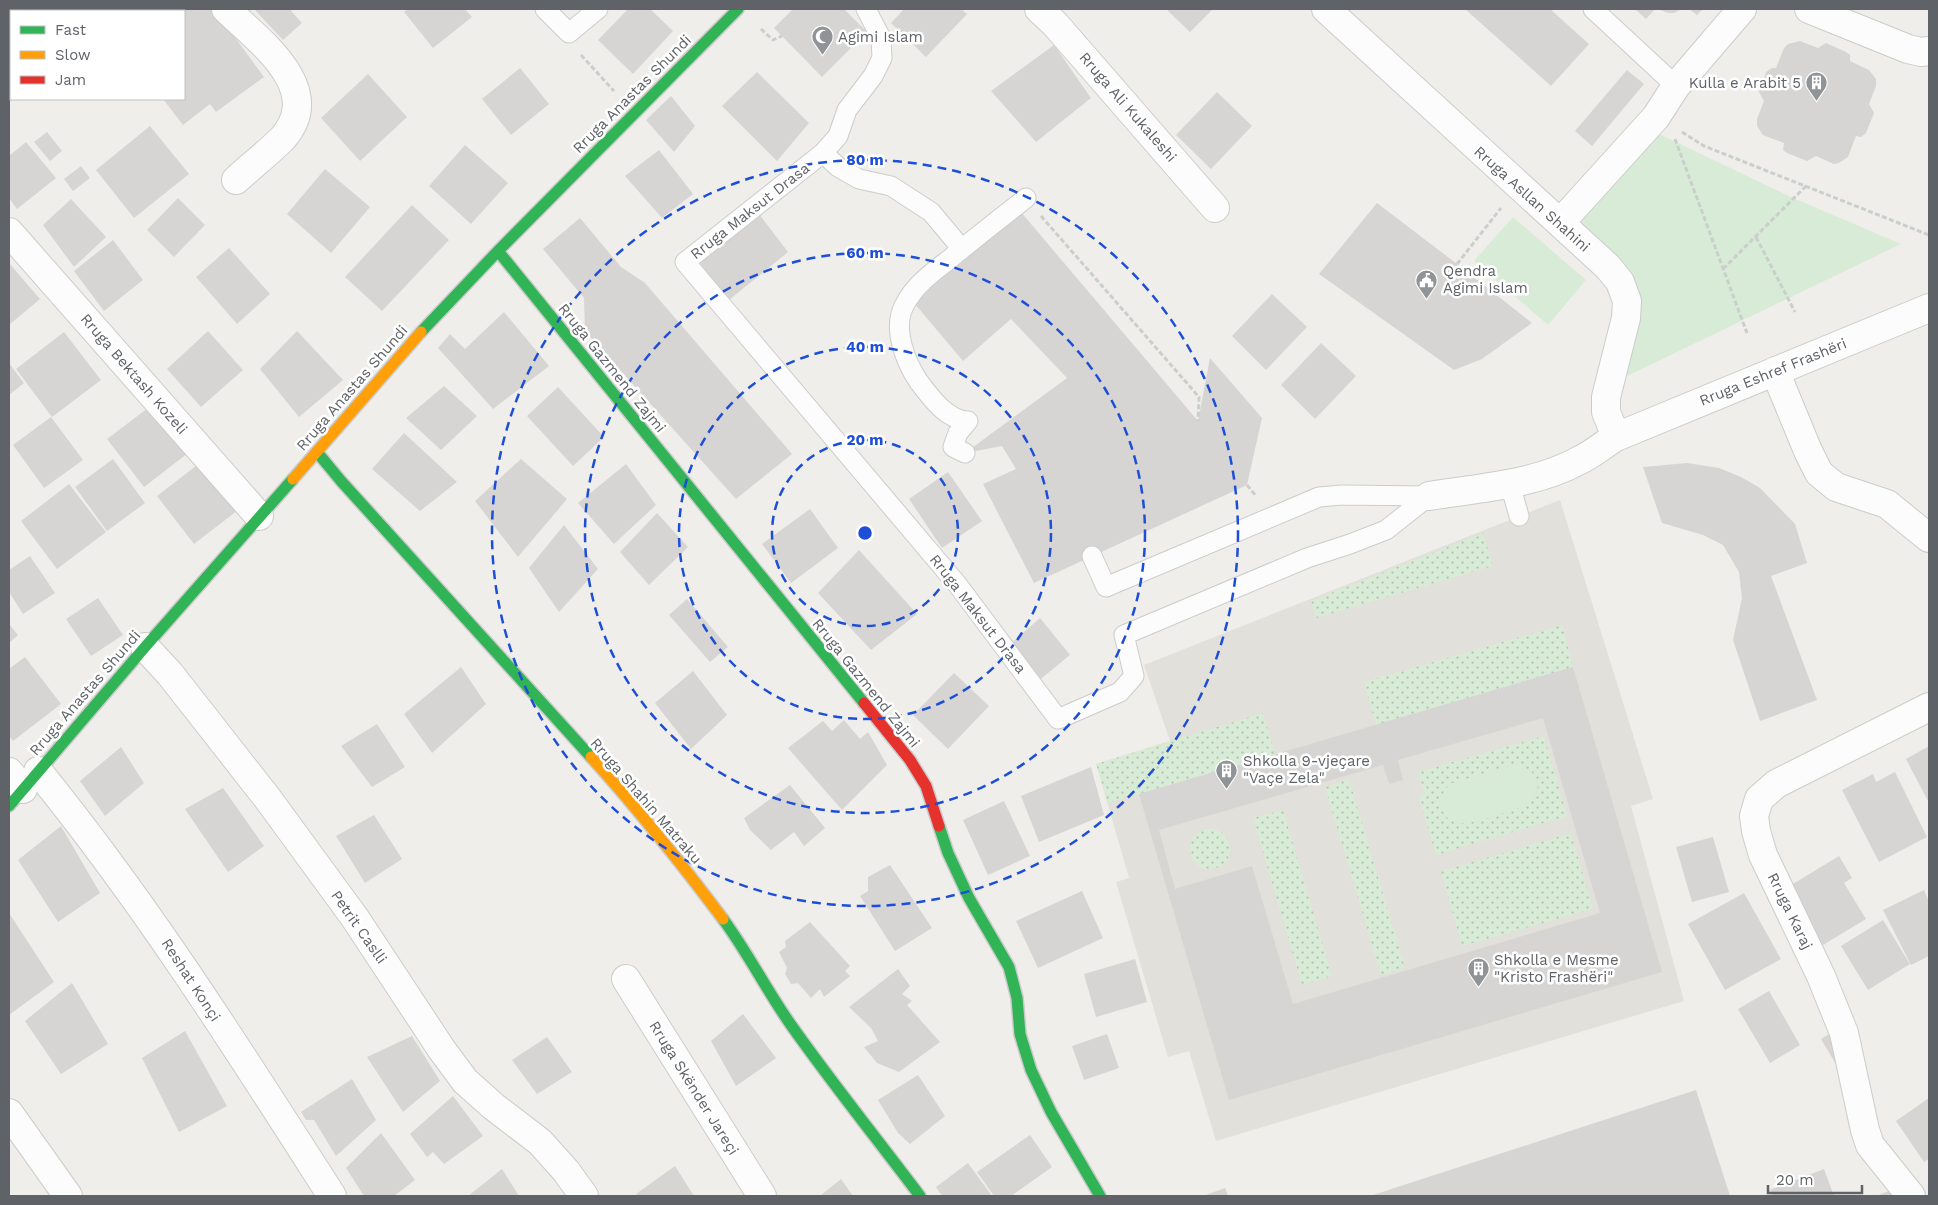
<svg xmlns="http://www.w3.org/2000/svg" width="1938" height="1205" viewBox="0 0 1938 1205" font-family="'Work Sans',sans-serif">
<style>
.education{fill:#e2e0da}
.grass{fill:url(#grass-dots);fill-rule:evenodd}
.park{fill:#d8ebd6}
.building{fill:#d6d5d3;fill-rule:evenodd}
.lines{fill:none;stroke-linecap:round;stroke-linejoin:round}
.lane-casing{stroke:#cbcccc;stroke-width:21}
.street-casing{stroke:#cbcccc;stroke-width:30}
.fast-casing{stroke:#cacacb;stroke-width:14}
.slow-casing{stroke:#cacacb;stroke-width:14}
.jam-casing{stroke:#cacacb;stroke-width:14}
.path{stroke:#cacfcc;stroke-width:3;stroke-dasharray:5 2.5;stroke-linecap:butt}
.lane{stroke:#fdfcfc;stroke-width:19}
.street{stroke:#fdfcfc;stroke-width:28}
.fast{stroke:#30b455;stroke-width:11}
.slow{stroke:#ff9f0a;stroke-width:11}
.jam{stroke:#e5322d;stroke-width:11}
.ring{fill:none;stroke:#1d4ed8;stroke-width:2.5;stroke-dasharray:9 6}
.labels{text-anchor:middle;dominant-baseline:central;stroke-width:5;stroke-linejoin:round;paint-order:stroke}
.poi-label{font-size:15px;fill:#5f6368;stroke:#fff;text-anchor:start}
.street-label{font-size:15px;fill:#5f6368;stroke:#fff}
.centre{fill:#1d4ed8;stroke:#fff;stroke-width:2.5}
.ring-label{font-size:15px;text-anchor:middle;font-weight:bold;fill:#1d4ed8;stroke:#fff;stroke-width:5;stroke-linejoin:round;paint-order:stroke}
</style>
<defs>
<pattern id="grass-dots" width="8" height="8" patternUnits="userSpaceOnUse" patternTransform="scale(1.25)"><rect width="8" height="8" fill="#d8ebd6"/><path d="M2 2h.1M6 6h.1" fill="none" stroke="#b2c2b1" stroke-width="1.8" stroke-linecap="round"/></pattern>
</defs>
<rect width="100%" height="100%" fill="#efeeea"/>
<!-- education -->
<path class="education" d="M1560,500l93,299 -22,7 53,195 -468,140 -27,-90 -21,6 -52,-175 13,-4 -33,-114 74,-23 -26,-76z"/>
<!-- grass -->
<path class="grass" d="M1483,533l10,33 -177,52 -5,-17z
M1562,625l11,42 -197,58 -12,-43z
M1263,713l12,41 -167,49 -12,-39z
M1544,736l23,80 -131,39 -17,-58 6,-3 -7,-22zM1510,766l21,5c21,28 -11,36 -31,42 -12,4 -23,7 -35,10l-15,-39z
M1349,779l56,189 -24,7 -56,-188z
M1283,810l49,166 -30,9 -49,-167z
M1190 849a20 20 0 1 1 40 0a20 20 0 1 1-40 0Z
M1571,833l22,76 -131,37 -21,-75z"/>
<!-- park -->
<path class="park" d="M1655,132l136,65 110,47 -278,134 13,-54 -60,-105z
M1513,217l73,63 -38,45 -74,-64z
M1517,765c23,6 27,27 8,41 -14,4 -53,19 -65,17 -9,-1 -15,-6 -18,-14 -3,-10 1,-18 8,-25l60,-18z"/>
<!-- building -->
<path class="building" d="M10,9h25l-2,2h-20z
M126,9h88l50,68 -48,35 -6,-8 -27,21 -20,-26h21v-88h-62z
M254,9h39l-2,2 11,12 -19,17z
M408,9h57l7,8 -39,31 -29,-36z
M628,9h22l23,22 -40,43 -35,-34z
M793,9h51l23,23 -45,45 -48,-49z
M904,9h57l6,5 -41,43 -35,-34z
M1166,9h47l-23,23z
M1465,9h85l39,35 -38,42z
M1635,9h20l-9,10z
M1658,9h24l-8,4h-6z
M1689,9h14l-6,6z
M1800,41l18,7 8,-5 20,9 4,3v6l19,9 7,9v7l-7,18 5,9 -8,20 -5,4 -5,-1 -8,21 -9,6 -5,1 -18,-8 -9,5 -20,-8 -4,-3 1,-7 -21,-8 -6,-9v-7l7,-18 -5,-9 7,-20 6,-4h4l8,-20 4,-4z
M1054,45l37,53 -55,44 -45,-51z
M520,68l29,36 -38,31 -29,-36z
M1627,70l17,14 -52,62 -17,-15z
M757,72l52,51 -32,38 -55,-55z
M368,74l39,43 -47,44 -39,-43z
M1217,92l35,34 -41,43 -35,-34z
M671,96l24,30 -21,26 -28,-32z
M150,126l39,48 -55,44 -38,-48z
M47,132l15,19 -12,10 -16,-19z
M26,142l30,36 -39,31 -8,-11v-42z
M465,145l43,38 -37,41 -42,-38z
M659,150l34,44 -31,24 -37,-42z
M81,166l9,12 -17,13 -9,-12z
M325,169l45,38 -39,46 -44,-39z
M178,198l27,27 -31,32 -27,-27z
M71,199l35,38 -32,30 -31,-42z
M1377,203l80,61 75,59 -50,36 -28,11 -135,-96z
M412,205l37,35 -67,71 -37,-34z
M1015,205l183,216 12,-63 52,60 -15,67 -213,98 -51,-99 33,-15 -14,-23 -37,7 102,-75 -56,-59 -48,42 -54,-64z
M759,214l29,38 -59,48 -30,-38z
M580,218l41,49 24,16 147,171 -56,45 -151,-168 -1,-33 -41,-49z
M113,240l30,40 -39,31 -30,-40z
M229,248l41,46 -33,30 -41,-47z
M9,263l31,36 -31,26z
M1272,294l35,33 -41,43 -34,-34z
M504,312l45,54 -56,43 -55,-61 12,-14 15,15z
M208,331l35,39 -42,37 -34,-38z
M297,331l46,49 -44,37 -39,-48z
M64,332l37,48 -49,37 -36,-48z
M1321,343l35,33 -41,43 -34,-34z
M9,363l15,20 -15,12z
M444,386l33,30 -36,34 -35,-32z
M558,387l46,50 -31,29 -46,-50z
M156,402l36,48 -48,37 -37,-48z
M51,417l32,43 -39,28 -31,-43z
M404,433l53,49 -37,29 -48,-42z
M113,459l32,44 -38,28 -32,-44z
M205,459l37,48 -48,37 -37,-48z
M521,459l46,40 -49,58 -43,-56z
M1687,463l32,5 22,9 19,11 35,36 12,39 -36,13 46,124 -57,21 -27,-81 9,-42 -3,-26 -16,-27 -20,-10 -41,-12 -19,-56z
M626,464l30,41 -42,39 -36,-41z
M948,472l34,49 -40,27 -33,-49z
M69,484l37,48 -49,37 -36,-48z
M810,509l28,39 -47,35 -29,-39z
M657,513l31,34 -39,38 -29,-33z
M564,525l34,44 -39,43 -30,-44z
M859,550l58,64 -46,36 -53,-57z
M30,556l25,37 -32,21 -14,-22v-22z
M98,598l25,37 -32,21 -25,-37z
M687,599l41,48 -18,15 -41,-47z
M1040,618l30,37 -33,27 -29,-36z
M9,624l9,11 -9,8z
M25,657l36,47 -48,37 -4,-5v-67z
M461,667l25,37 -54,49 -28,-39z
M1573,667l89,305 -433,128 -90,-306zM1543,718l57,195 -307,91 -41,-138 -77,23 -16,-59 224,-65 6,19 14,-4 -5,-20z
M693,671l34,44 -36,34 -36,-46z
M954,673l35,33 -41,43 -35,-34z
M844,720l16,19 8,-7 19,33 -45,45 -54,-62 35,-27 9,10z
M377,724l28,43 -33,20 -31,-41z
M1929,746v57l-23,-44z
M121,747l23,36 -39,33 -25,-35z
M1091,767l13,48 -65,27 -18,-46z
M1895,772l32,65 -48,25 -37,-72 31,-16 3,8z
M790,785l35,43 -21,18 -10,-14 -23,18 -21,-20 -6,-12z
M223,788l41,58 -36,26 -43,-63z
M1004,801l26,55 -42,19 -25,-55z
M374,815l28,44 -37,24 -29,-47z
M61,826l39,67 -42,29 -40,-62z
M1713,837l16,55 -37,10 -16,-55z
M1839,856l13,22 -8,5 22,36 -43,26 -35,-58z
M890,865l42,63 -37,23 -35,-55 8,-5v-14z
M1924,890l5,12v54l-18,9 -28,-55z
M1082,891l21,47 -65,30 -22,-47z
M1744,893l37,66 -56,31 -37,-66z
M9,913l45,69 -45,33z
M1883,920l27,44 -42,26 -27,-44z
M810,922l40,44 -5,5 5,5 -26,21 -4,-8 -9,9 -13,-15 -7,1 -6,-10 2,-6 -8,-16 7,-5 -1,-6z
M1135,959l12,43 -51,15 -12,-43z
M898,969l12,17 -8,8 10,7 -5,4 33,37 -41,30 -22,-9 -13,-16 14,-6 -7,-13 -22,-21z
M72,983l36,61 -47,30 -36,-53z
M1769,991l31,54 -30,18 -32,-54z
M743,1014l33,44 -40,28 -25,-45z
M1840,1027l-3,39 -16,-27z
M185,1031l42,75 -48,26 -37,-74z
M1107,1034l12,34 -35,12 -12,-34z
M412,1036l28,45 -37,31 -36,-55z
M547,1037l25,35 -35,22 -25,-34z
M918,1075l27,41 -35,28 -12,-11 -20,-33z
M352,1079l24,41 -40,36 -22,-36h-8l-5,-8z
M1696,1090l34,106h-360z
M453,1096l30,40 -39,28 -11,-12 -6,5 -17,-23z
M1929,1098v61l-5,3 -28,-41z
M381,1133l34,47 -21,16h-30l-18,-28z
M1030,1135l22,32 -41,29h-17l-17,-24z
M968,1163l24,33h-50l-6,-9z
M675,1166l19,30h-56l-2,-2z
M502,1169l17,27h-51z
M1824,1169l10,27h-61l-3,-6z
M841,1179l12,17h-33z
M1904,1185l5,11h-33z
M1225,1188l3,8h-25z"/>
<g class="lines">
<defs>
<path id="lane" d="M545,9l24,24 29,-24
M866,9l15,29 1,20 -9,18 -26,34 -9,26 -15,17 -138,109 272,322 101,135 62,-27 14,-16 -10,-41 183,-77 43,-14 36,-14 43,-34
M1593,9l83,77
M823,153l15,14 21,12 32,7 40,26 31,37
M965,453l-12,-6 5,-14 10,-12c-21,-1 -37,-23 -49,-39 -13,-19 -27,-53 -15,-76 10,-21 29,-34 47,-48 25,-21 50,-40 75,-60
M1510,484l9,32
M1092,556l14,31 213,-90 23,-2 87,1"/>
<path id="street" d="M226,9c33,32 101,80 56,130 -14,14 -31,27 -46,41
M1039,9l16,15 160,184
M1326,9l282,258 12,15 7,19 -1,17 -20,79v15l10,25
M1809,9l99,40 13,3 8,-1
M89,11l3,-2
M9,86l2,-2
M1560,223l96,-106 20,-31 66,-77
M9,232l250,284
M1775,371l33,80 11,22 17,14 51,17 42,34
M1429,496c50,-8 106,-11 151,-36 13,-6 24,-16 36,-23l313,-129
M145,647l25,27 98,125 87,119 87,132 23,31 28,25 47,36 26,29 18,25
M38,771c109,134 201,280 294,425
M9,772l14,17
M626,979l136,217
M9,1113l59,83
M1911,1196l-41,-51 -5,-15 -21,-97 -23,-57 -58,-121 -7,-24 -2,-15 5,-17 17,-15 153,-77"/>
<path id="fast" d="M498,251l366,452
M421,332l77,-81 240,-242
M317,452l24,29 250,276
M9,806l136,-159 148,-168
M939,826l9,27 21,45 40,69 8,31 3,36 11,36 20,42 49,84
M723,919c25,34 44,72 68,106 41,58 86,114 129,171"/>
<path id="slow" d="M293,479l128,-147
M591,757c47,52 90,106 132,162"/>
<path id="jam" d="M864,703l46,57 16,26 13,40"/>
</defs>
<!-- lane casing -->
<use href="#lane" class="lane-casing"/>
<!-- street casing -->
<use href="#street" class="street-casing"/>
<!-- fast casing -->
<use href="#fast" class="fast-casing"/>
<!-- slow casing -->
<use href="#slow" class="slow-casing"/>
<!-- jam casing -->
<use href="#jam" class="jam-casing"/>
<!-- path -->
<path class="path" d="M761,29l12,11 9,-4
M581,55l33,36
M1682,132l22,14 225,89
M1675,139l72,194
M1041,216l158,181 -1,24
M1756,237l39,75
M1457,264l44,-56
M1723,269l83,-83
M1247,485l9,11"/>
<!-- lane -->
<use href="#lane" class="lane"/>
<!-- street -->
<use href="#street" class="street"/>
<!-- fast -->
<use href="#fast" class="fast"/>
<!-- slow -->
<use href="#slow" class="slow"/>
<!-- jam -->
<use href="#jam" class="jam"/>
</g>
<!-- distance rings -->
<g class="ring">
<circle cx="865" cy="533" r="93"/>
<circle cx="865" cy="533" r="186"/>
<circle cx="865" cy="533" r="280"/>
<circle cx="865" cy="533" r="373"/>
</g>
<!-- icons -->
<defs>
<symbol id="mosque-pin" viewBox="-11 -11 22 30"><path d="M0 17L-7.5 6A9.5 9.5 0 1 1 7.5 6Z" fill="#919496" stroke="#fff"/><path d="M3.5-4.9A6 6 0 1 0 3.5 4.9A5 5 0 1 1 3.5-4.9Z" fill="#fff"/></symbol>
<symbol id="building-pin" viewBox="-11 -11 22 30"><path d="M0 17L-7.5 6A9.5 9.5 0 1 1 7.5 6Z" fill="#919496" stroke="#fff"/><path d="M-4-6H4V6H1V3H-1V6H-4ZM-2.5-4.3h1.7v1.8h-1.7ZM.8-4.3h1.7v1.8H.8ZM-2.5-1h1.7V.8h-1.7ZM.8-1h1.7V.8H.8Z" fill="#fff"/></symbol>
<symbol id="civic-pin" viewBox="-11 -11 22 30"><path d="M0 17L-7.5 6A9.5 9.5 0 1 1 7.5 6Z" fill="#919496" stroke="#fff"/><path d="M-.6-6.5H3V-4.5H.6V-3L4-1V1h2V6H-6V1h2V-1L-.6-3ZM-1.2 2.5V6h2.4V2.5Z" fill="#fff"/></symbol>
</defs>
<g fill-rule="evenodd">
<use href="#mosque-pin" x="810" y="24" width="25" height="34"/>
<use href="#building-pin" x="1804" y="70" width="25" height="34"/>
<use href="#civic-pin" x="1414" y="268" width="25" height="34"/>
<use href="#building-pin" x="1214" y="758" width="25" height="34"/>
<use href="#building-pin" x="1466" y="956" width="25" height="34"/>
</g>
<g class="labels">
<!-- poi labels -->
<g class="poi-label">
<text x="838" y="37">Agimi Islam</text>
<text x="1801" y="83" text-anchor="end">Kulla e Arabit 5</text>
<text x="1443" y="271">Qendra<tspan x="1443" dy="17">Agimi Islam</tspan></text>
<text x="1243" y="761">Shkolla 9-vjeçare<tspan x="1243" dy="17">"Vaçe Zela"</tspan></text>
<text x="1494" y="960">Shkolla e Mesme<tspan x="1494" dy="17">"Kristo Frashëri"</tspan></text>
</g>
<!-- street labels -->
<g class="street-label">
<text transform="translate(632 94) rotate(-45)">Rruga Anastas Shundi</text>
<text transform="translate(1128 107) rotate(49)">Rruga Ali Kukaleshi</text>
<text transform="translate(1532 199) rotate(42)">Rruga Asllan Shahini</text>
<text transform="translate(750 211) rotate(-38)">Rruga Maksut Drasa</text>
<text transform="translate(612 368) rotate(51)">Rruga Gazmend Zajmi</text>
<text transform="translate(1773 372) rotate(-22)">Rruga Eshref Frashëri</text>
<text transform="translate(134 374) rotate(49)">Rruga Bektash Kozeli</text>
<text transform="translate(352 388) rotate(-49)">Rruga Anastas Shundi</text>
<text transform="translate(978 614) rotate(52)">Rruga Maksut Drasa</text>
<text transform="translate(866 683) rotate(51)">Rruga Gazmend Zajmi</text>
<text transform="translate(85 693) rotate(-49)">Rruga Anastas Shundi</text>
<text transform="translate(646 801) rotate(49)">Rruga Shahin Matraku</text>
<text transform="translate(1790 911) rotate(64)">Rruga Karaj</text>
<text transform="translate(359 927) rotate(55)">Petrit Caslli</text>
<text transform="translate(191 980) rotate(57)">Reshat Konçi</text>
<text transform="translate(694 1088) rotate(58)">Rruga Skënder Jareçi</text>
</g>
</g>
<circle cx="865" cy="533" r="8" class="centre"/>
<g class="ring-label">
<text x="865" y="165">80 m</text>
<text x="865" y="258">60 m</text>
<text x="865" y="352">40 m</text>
<text x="865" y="445">20 m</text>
</g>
<!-- border -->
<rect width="1938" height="1205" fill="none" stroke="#5f6368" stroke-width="20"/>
<!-- legend -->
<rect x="10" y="10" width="175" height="90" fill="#ffffff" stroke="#bfc1c3"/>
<rect x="20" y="26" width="25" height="8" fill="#30b455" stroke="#bfc1c3"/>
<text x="55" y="35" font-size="15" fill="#5f6368">Fast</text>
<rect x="20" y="51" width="25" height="8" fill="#ff9f0a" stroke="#bfc1c3"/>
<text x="55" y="60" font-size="15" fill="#5f6368">Slow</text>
<rect x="20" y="76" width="25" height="8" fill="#e5322d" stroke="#bfc1c3"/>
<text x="55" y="85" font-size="15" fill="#5f6368">Jam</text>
<!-- scale -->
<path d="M1768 1185v8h94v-8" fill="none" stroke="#5f6368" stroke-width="2.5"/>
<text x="1776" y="1185" font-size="15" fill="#5f6368" stroke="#ffffff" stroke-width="4" paint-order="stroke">20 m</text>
</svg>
